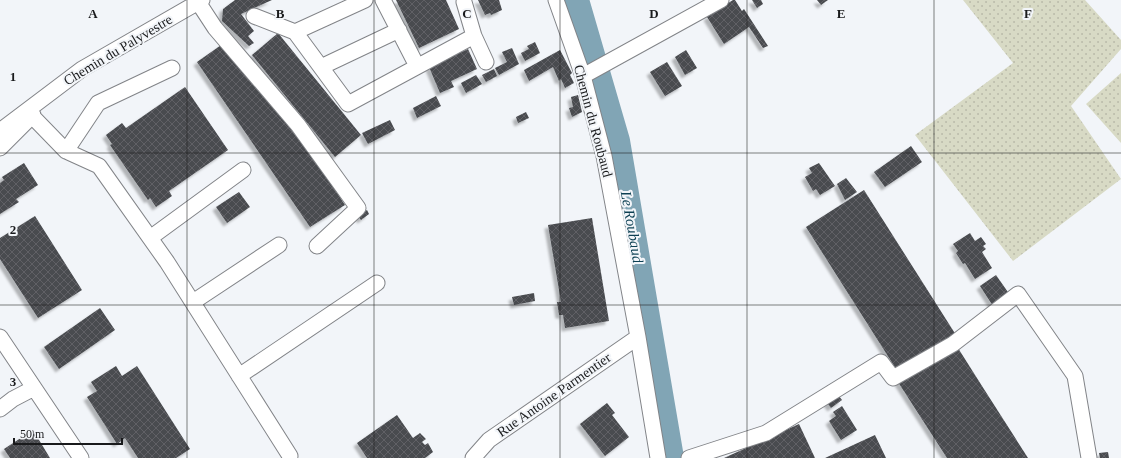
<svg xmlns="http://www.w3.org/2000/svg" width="1121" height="458" viewBox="0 0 1121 458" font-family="Georgia,serif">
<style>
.grass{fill:url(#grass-dots)}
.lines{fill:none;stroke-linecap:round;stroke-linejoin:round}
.river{stroke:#81a5b5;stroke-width:26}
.building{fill:url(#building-cross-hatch);filter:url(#shadow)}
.minor-casing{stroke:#828488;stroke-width:17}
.minor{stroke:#fff;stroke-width:15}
.grid{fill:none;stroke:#191a1c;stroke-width:1;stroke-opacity:0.55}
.labels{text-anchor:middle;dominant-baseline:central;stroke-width:4;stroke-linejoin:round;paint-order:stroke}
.street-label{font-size:14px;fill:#191a1c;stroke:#f2f5f9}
.water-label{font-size:15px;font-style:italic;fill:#0c3f52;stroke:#f2f5f9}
.grid-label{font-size:13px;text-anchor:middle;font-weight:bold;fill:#191a1c;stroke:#f2f5f9;stroke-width:4;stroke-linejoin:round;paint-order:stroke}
</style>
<defs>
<pattern id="grass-dots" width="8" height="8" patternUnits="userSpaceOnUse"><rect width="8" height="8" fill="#d8dac5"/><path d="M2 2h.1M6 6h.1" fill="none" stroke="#b9baa9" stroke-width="1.8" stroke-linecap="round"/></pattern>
<pattern id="building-cross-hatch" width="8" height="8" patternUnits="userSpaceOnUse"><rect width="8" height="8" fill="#494b4f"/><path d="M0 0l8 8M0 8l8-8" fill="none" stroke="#606165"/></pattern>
<filter id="shadow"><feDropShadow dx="-3.5" dy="3.5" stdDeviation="1" flood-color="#0004"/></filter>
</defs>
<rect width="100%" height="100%" fill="#f2f5f9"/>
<!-- grass -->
<path class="grass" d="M963,0h122l36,40v9l-50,57 50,73 -108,82 -98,-126 98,-72z
M1121,73v70l-35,-39z"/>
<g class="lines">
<!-- river -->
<path class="river" d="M576,0l41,141 54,317"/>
</g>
<!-- building -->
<path class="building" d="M235,0h37l-31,14 13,17 -6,5 6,7 -5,3 -27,-25 1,-12z
M396,0h50l13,29 -40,19z
M478,0h21l3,10 -11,5 -1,-2 -5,2z
M733,0h2l7,11 2,-2 24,37 -5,2 -14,-21 -25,17 -17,-27z
M752,0h9l2,4 -6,4z
M817,0h11l-7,5z
M278,33l83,102 -26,22 -83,-102z
M535,42l5,11 -15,8 -4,-8 8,-4 -2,-3z
M224,43l97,125 24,37 -35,22 -113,-165z
M512,48l7,16 -20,11 -4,-7 12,-6 -5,-10z
M468,49l9,20 -26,12 3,6 -14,6 -11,-26z
M560,50l12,23 -2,2 4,8 -9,5 -4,-9 -2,2 -6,-14 -24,14 -5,-11z
M686,50l11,18 -12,7 -10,-18z
M667,62l15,24 -17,10 -15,-24z
M494,69l3,7 -11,6 -4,-7z
M476,75l6,9 -16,9 -5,-10z
M185,87l43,63 -59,41 3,5 -16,11 -6,-9 -2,2 -38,-55 2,-1 -6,-9 16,-12 4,5z
M578,95l4,17 -10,5 -3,-9 4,-1 -2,-10z
M436,96l5,10 -24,12 -4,-10z
M526,112l3,6 -11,5 -2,-6z
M390,120l5,10 -27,14 -6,-11z
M911,146l11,16 -37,25 -11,-15z
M24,163l14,22 -22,14 3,3 -19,12v-31l4,-3 -2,-3z
M819,163l16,23 -15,9 -4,-6 -3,2 -8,-14 7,-4 -3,-5z
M846,178l11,14 -12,8 -8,-16z
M864,190l92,145 -58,37 -92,-145z
M239,192l11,15 -23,16 -11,-16z
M367,210l2,4 -8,6 -3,-4z
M35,216l47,74 -44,28 -38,-59v-21z
M592,218l17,103 -44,7 -2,-13h-4l-2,-13h4l-13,-77z
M970,233l5,8 6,-4 5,7 -3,2 3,3 -4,3 10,16 -17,11 -10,-16 -2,1 -7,-11 2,-2 -5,-7z
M996,275l14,20 -17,11 -13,-20z
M534,293l1,8 -21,4 -2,-8z
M100,308l15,22 -56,39 -15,-22z
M958,348l24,38 46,72h-81l-49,-76z
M116,366l6,10 15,-10 53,83 -14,9h-38l-13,-20 -8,6 -30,-47 10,-6 -6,-9z
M835,391l7,9 -11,8 -7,-9z
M607,403l8,10 -3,2 17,22 -24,19 -25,-32z
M842,406l15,24 -16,10 -12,-19 7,-5 -3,-4z
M397,415l16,23 7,-5 6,6 -4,3 3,3 3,-2 5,9 -8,6h-58l-10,-15z
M799,424l16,34h-91z
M33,430l17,28h-40l-6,-9z
M875,435l11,23h-61z
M1108,452l1,6h-9l-1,-5z"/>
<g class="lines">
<defs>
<path id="minor" d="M365,0l-70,32 53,72 126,-68 12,26
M383,0l34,66
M556,0l27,76 21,80 34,181 20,121
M198,2l17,26 83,97 60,83 -41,38
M464,2l10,34
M254,16l41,16
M321,67l78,-37
M583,76l138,-76
M32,116l34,35 33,15 68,96 123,194
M0,131l82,-62 120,-69
M0,148l33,-33
M66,151l32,-48 74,-35
M150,238l93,-68
M193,302l86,-57
M0,337l81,121
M239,376l138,-93
M0,409l13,-10 21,-11
M473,458l16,-18 149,-103
M689,458l77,-25 115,-71 12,16 60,-34 65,-50 57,82 14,82"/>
</defs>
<!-- minor casing -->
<use href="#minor" class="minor-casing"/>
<!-- minor -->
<use href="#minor" class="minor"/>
</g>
<!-- grid -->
<path class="grid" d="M187,0v458M374,0v458M560,0v458M747,0v458M934,0v458M0,153h1121M0,305h1121"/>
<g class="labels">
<!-- street labels -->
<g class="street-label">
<text transform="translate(118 50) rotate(-31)">Chemin du Palyvestre</text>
<text transform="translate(593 121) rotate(75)">Chemin du Roubaud</text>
<text transform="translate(554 395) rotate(-35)">Rue Antoine Parmentier</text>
</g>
<!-- water labels -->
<g class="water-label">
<text transform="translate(632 227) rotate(80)">Le Roubaud</text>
</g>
</g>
<g class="grid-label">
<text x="93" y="18">A</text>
<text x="280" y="18">B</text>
<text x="467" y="18">C</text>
<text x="654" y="18">D</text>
<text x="841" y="18">E</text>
<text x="1028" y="18">F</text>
<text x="13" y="81">1</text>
<text x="13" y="234">2</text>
<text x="13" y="386">3</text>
</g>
<!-- scale -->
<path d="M14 438v6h108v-6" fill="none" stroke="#191a1c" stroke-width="2"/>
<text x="20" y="438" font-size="12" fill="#191a1c" stroke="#f2f5f9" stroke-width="3" paint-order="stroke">50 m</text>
</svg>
